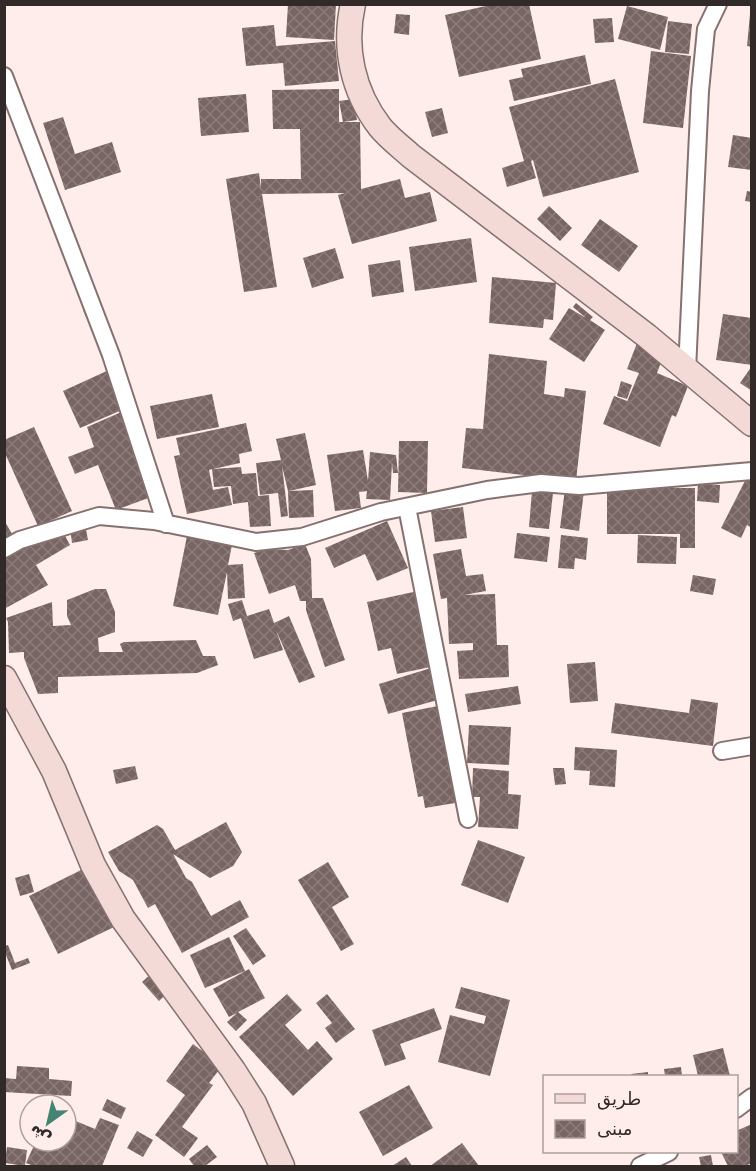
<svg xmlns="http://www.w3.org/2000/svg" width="756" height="1171" viewBox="0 0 756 1171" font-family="'DejaVu Sans',Vazirmatn,sans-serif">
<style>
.building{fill:url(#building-cross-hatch)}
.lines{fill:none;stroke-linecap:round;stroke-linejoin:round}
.street-casing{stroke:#857270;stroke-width:20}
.secondary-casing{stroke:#857270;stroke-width:27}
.street{stroke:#fff;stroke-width:16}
.secondary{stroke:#f3dad7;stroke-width:24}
</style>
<defs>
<pattern id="building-cross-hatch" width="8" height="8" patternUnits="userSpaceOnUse" patternTransform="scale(1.5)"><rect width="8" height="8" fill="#786563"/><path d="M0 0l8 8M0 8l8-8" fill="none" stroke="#8a7c7a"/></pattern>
</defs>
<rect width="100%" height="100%" fill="#ffedeb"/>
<!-- building -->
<path class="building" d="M288,4h48l-2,36 -48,-3z
M495,4h34l12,55 -82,18 -14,-62z
M627,6l41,11 -8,33 -42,-11z
M396,14l14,1 -1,20 -15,-2z
M750,14h2v33l-5,-1z
M612,18l2,24 -19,1 -2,-24z
M668,21l24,3 -3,30 -24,-2z
M274,25l2,21 59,-5 4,40 -54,5 -2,-23 -37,3 -4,-38z
M651,51l40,5 -8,72 -40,-5z
M585,55l6,29 -77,17 -5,-21 14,-3 -2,-8z
M615,79l24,93 -96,25 -10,-37 -2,1 5,17 -29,9 -5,-19 22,-7 -15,-54z
M339,89v33h21l1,67 39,-10 5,19 25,-6 7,29 -85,23 -14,-49 7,-2 -83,1 15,93 -33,5 -18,-113 33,-6 2,16v-10h40l-1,-50h-27l-1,-39z
M246,94l3,38 -48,4 -3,-38z
M354,99l3,21 -14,2 -4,-21z
M442,108l6,25 -16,4 -7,-25z
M63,117l12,37 37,-12 9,30 -56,18 -22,-67z
M733,135l19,3v32l-24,-3z
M747,191l5,1v10l-7,-1z
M549,206l23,22 -12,13 -23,-22z
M600,219l38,27 -19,26 -38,-27z
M471,238l6,44 -62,9 -6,-44z
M335,248l9,30 -32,10 -9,-30z
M400,260l4,32 -32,5 -4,-32z
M492,277l64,6 -3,37 -9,-1 -1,9 -54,-5z
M576,303l17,14 -3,3 15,10 -21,32 -35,-23 20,-31 17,10 -13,-11z
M92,306l44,98 -56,24 -17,-37 46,-21 -26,-60z
M723,314l29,4v47l-36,-5z
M637,343l27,11 -7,19 31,13 -12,31 -4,-2 -12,32 -57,-23 11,-28 13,5 -1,3 13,-31 -12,-4z
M489,354l58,7 -3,33 20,3 1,-9 21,3 -10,90 -114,-13 4,-40 17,1z
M752,366v25l-12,-8z
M621,381l11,4 -5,14 -10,-3z
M212,394l7,33 -62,12 -7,-33z
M126,410l33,84 -43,16 -18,-45 -23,9 -7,-17 26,-10 -7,-20z
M246,423l6,28 -13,3 1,9 -27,6 28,-2 1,7 14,-1 2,23 11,-1 2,31 -21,1 -2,-25 -15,2 -2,-18 -17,1 -2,-18 -3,1 4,20 15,-3 4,18 -45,9 -13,-58 6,-1 -4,-17z
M34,427l38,84 -34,15 -34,-75v-11z
M305,433l11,52 -27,6 24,-1 1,27 -25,1 -1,-27 -6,-25 6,50 -7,1 -3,-24 -18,2 -4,-32 25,-3 -5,-21z
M399,441h29l-1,52 -29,-1z
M363,450l5,31 2,-29 26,3 2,18h-5l-1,-10 -2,37 -24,-1 1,-8 -8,1 2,16 -26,3 -8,-56z
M746,479l6,2v47l-5,-3 -6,13 -20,-10z
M698,483l22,2 -1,18 -22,-2z
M607,488h88v60h-15v-14h-73z
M565,489l19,2 -5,40 -19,-3z
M532,491l21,2 -4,36 -20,-2z
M463,507l4,31 -32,4 -4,-31z
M4,520l11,19 -11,6z
M387,521l21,47 -31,13 -12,-27 -31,14 -9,-20z
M58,523l12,22 -34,20 12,20 -44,24v-55z
M85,524l3,16 -16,3 -2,-16z
M517,533l33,4 -3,25 -33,-4z
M561,535l27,3 -2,22 -11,-2 -1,11 -16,-1z
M638,535l39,2 -1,27 -39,-1z
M187,536l45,9 -4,20 15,-1 2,34 -17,1 -1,-27 -9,43 -45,-9z
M305,544l6,15 1,39h11l22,62 -20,7 -19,-57v-9h-6l-5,-16 -26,9 -15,-41 13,-4 21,1z
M461,549l5,27 17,-2 3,17 -22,4 31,-1 2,51h11l1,32 -50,2 -2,-28 16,-1v-7l-24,1 -2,-46 -6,1 -8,-45z
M693,575l23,4 -3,16 -23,-4z
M95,589h11l9,23v20l-17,6 1,14h24l-3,-8 4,-2 72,-2 7,16h12l3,9 -21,8 -139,4v16l-20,1 -14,-36v-6l-15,1 -1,-31 -2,-4 46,-16 1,24 18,-1 -4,-9v-16z
M418,591l22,74 -43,9 -6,-26 -13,3 -11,-49z
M242,600l5,16 22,-7 5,14 15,-7 26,61 -16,6 -23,-53 7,20 -29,9 -13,-41 -8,3 -5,-17z
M595,662l3,39 -28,2 -3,-39z
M431,668l10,31 -53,15 -9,-30z
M518,686l3,18 -53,8 -3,-18z
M691,699l27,4 -5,43 -102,-13 4,-30 74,10z
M443,705l18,97 -36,6 -2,-12 -5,1 -16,-84z
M469,725l42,2 -2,38 -42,-2z
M575,747l42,3 -2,37 -26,-2 1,-14 -16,-1z
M135,766l3,13 -22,5 -3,-14z
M473,768l36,3 -1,23 13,1 -3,34 -40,-2 2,-30h-8z
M553,768h11l2,16 -11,1z
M226,822l16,30 -9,14 -23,12 -37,-24 13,24 6,4 19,34 29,-16 9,17 -67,36 -27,-49 -7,4 -15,-28 -14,-9 -11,-19 49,-27 6,4 12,21z
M478,840l47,17 -17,46 -47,-18z
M328,862l21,35 -17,10 22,37 -13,7 -43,-71z
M85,868l29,59 -56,27 -29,-58z
M29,874l5,18 -14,4 -5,-18z
M246,928l20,28 -13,9 -20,-29z
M229,937l16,34 -40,17 -15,-33z
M8,945l7,18 13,-5 2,5 -18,7 -8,-20v-4z
M249,969l16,29 -27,14 9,8 -11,11 -9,-9 10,-9 -8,4 -16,-28z
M152,973l17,18 -10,10 -17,-19z
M461,987l49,13 -20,76 -52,-14 12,-47 34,9 2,-8 -31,-8z
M287,994l15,16 -17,15 23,25 9,-9 16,18 -40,37 -54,-59z
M327,994l28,35 -19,14 -11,-15 7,-5 -16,-20z
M434,1008l8,21 -42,15 6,15 -21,7 -13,-36z
M193,1044l29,22 -13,17 4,2 -31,42 16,11 -14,19 -29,-22 30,-40 -19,-14z
M723,1048l7,28h-32l-5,-21z
M17,1066l32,2v11l23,2 -1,15 -67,-4v-14l12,1z
M681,1067l1,9h-17l-1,-7z
M648,1072v4h-16l-1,-2z
M409,1085l24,43 -50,28 -24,-44z
M107,1099l19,9 -5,11 -19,-9z
M66,1117l29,12 5,-11 19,7 -17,41h-68l-8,-3 10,-22h30z
M752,1124v39l-7,3h-17l-7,-14h15v-21z
M137,1131l16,9 -10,17 -16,-9z
M462,1143l17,23h-49z
M207,1145l10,12 -12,9h-11l-5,-7z
M7,1147l20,3 -2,16 -20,-3z
M711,1155l2,11h-12l-2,-9z
M406,1157l6,9h-20z"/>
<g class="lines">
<defs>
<path id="street" d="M4,76l107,279 55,169
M687,370l13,-279 6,-62 12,-25
M407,507l61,312
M4,549l16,-9 79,-24 55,5 102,21 46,-5 79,-25 106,-22 54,-7 38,3 173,-15
M722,751l30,-5
M736,1109l16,-12
M640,1166l29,-14"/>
<path id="secondary" d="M353,4c-10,44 0,88 27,123 9,11 21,20 31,29l236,180 105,88
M4,678l50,93 39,94 30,54 110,151 21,33 28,63"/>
</defs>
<!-- street casing -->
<use href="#street" class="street-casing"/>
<!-- secondary casing -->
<use href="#secondary" class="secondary-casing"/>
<!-- street -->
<use href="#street" class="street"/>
<!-- secondary -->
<use href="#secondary" class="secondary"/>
</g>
<!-- border -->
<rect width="756" height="1171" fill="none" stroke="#322929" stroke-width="12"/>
<!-- legend -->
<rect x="543" y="1075" width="195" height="78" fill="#ffedeb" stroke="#ad9f9d" stroke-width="1.5"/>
<rect x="555" y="1094" width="30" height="9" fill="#f3dad7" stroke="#ad9f9d" stroke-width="1.5"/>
<text x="597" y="1105" font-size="18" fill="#322929">طريق</text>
<rect x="555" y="1120" width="30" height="18" fill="url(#building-cross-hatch)" stroke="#ad9f9d" stroke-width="1.5"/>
<text x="597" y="1135" font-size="18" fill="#322929">مبنى</text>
<!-- north arrow -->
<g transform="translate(48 1123) rotate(214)"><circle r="28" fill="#ffedeb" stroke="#ad9f9d" stroke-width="1.5"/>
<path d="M0-4.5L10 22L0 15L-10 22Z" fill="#438474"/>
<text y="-9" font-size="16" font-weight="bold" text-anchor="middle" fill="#322929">ش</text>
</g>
</svg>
